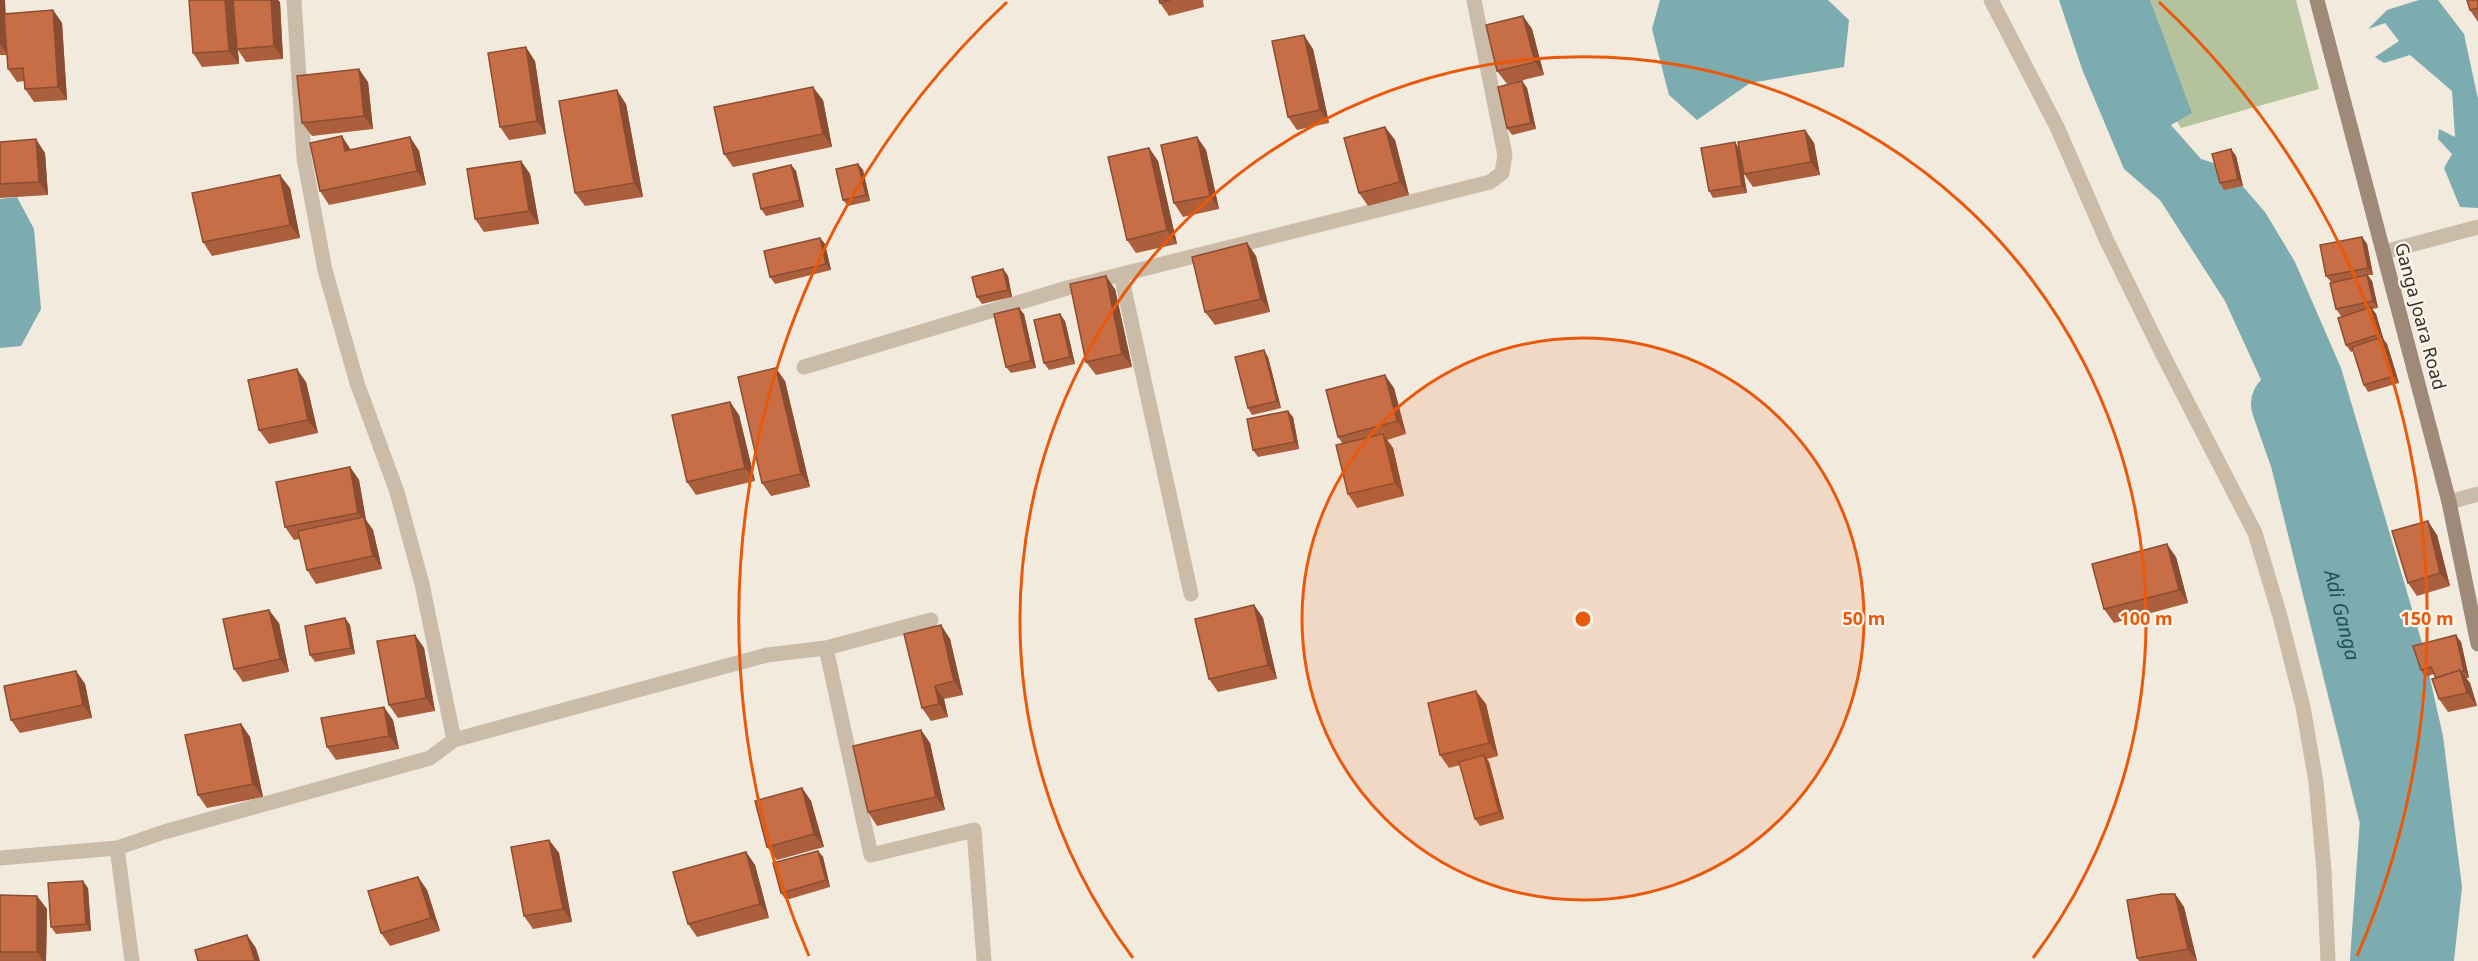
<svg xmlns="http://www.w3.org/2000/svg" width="2478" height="961" viewBox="0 0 2478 961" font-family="'Noto Sans',sans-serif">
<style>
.green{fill:#b4c29d}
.water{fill:#7cabb0}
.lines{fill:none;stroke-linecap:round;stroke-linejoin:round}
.river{stroke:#7cabb0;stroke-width:68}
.minor{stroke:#cbbba9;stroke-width:15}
.secondary{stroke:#9f8a7a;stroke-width:15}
.wall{fill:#ab5f3d}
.shaded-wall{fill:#8b4d32}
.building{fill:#c76e47;stroke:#8b4d32;stroke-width:1.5}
.ring{fill:none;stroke:#e8590c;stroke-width:3}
.labels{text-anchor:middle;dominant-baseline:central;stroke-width:4.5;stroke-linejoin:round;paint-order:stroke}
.street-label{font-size:18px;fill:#382f29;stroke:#faf4ea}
.water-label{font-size:20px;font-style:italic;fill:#1e535b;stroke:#faf4ea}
.centre{fill:#e8590c;stroke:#faf4ea;stroke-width:3}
.ring-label{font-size:18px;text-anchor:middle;font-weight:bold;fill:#e8590c;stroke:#faf4ea;stroke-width:4.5;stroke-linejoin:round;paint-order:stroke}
</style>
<rect width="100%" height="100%" fill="#f3eade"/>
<!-- green -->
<path class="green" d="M2104,0h192l23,89 -138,39z"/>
<!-- water -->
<path class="water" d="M1660,0h168l21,20 -5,47 -94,16 -53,37 -28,-25 -17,-66z
M2059,0h91l42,113 -21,12 30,34 25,8 39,45 30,50 46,106 81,275 21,93 19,151 -8,74h-66l-2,-166 -24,-147 -46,-148 -91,-199 -65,-101 -36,-31 -42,-100z
M2419,0h19l26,34 14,65v109l-18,-1 -16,-39 8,-14 -14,-15 1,-10 16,8 -3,-46 -42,-36 -26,8 -9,-6 24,-16 -14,-18 -17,6 19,-19z
M17,197l17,32 7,80 -20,37 -21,2v-149z"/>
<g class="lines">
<!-- river -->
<path class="river" id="s1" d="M2285,404l19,54 90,362 -10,141"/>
<!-- minor -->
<path class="minor" d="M294,0l10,158 21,112 32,113 40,109 25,92 32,156
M1991,0l66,127 49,112 57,116 92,178 25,83 23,91 13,75 8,89 4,90
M2384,252l94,-25
M1121,275l70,319
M804,367l263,-79 423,-106 12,-9 3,-18 -31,-155
M2449,502l29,-8
M826,648l45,207 103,-25 10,131
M117,848l15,113
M0,858l117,-10 47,-16 266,-74 24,-18 313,-85 59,-7 105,-28"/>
<!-- secondary -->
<path class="secondary" d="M2317,0l132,502 29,142"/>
</g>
<!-- wall -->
<path class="wall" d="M0,0h5v14l48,-4 9,13 5,77 -33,2 -9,-13 -1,-8 -7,1 -9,-13 -1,-14h-7z
M1159,0h44l1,7 -35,9 -9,-13z
M2478,0v22l-8,-12z
M280,2l3,57 -37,3 -8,-12 1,14 -37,3 -9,-14z
M1523,16l9,13 12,46 -37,9 -10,-13z
M1313,49l16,74 -32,7 -9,-13z
M535,61l11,73 -37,6 -9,-13z
M1522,81l5,7 9,41 -24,6 -5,-7z
M368,82l5,47 -61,7 -10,-13z
M823,100l9,47 -99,20 -9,-13z
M626,104l17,93 -58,9 -10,-13z
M1385,127l10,13 14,55 -41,11 -9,-13z
M1805,130l9,13 6,32 -67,12 -9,-13 -2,-11 5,30 -34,5 -4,-7 -8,-43 34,-6 4,7 -1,-7z
M410,137l9,14 7,34 -97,20 -9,-14 31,-41z
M1197,137l9,13 13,59 -36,8 -9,-14z
M0,142l45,11 3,42 -48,3z
M1149,148l9,13 19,83 -41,9 -9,-13z
M2231,149l5,7 7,30 -19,4 -4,-7z
M521,161l9,13 9,50 -55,8 -9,-13z
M858,164l5,6 7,31 -22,5 -5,-6z
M791,165l5,6 8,36 -38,9 -5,-7z
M290,188l10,50 -88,18 -9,-14z
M2362,237l5,7 6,31h-5l4,6 6,27 -6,1 4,5 8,27 3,3 12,39 -31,9 -4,-7 -11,-34 -2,1 -5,-7 -5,-29 -5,-7 -5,-27 -5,-6z
M820,238l5,6 6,26 -56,14 -5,-7z
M1247,243l9,13 14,56 -55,13 -10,-13z
M1003,269l5,7 4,21 -30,7 -5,-7z
M1115,289l17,78 -36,8 -10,-13z
M1024,314l12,54 -25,5 -5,-6z
M1065,321l10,43 -26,6 -5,-7z
M1268,357l13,51 -29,7 -4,-7z
M785,381l25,106 -39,9 -9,-13z
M306,382l12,51 -49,11 -10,-14z
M1394,388l12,46 -19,6 6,8 11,48 -47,12 -9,-14 -5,-50 -5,-7z
M730,402l9,13 16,66 -59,14 -9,-13z
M1293,417l6,32 -41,8 -5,-7z
M350,467l9,13 7,40 7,10 9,39 -66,15 -9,-14 -7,-31 -6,1 -9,-13z
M2437,535l13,51 -33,10 -9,-13z
M2176,557l12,46 -74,20 -10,-14z
M1254,605l9,13 14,61 -59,13 -9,-13z
M345,618l5,7 5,29 -40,8 -5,-7z
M279,623l10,49 -46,10 -9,-13z
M941,625l9,14 13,56 -19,4 4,18 -17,4 -9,-13z
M415,635l9,13 11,63 -37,7 -9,-13z
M2461,642l8,36h-3l4,5 7,23 -29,6 -9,-13 -5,-25 -9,3 -4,-7z
M76,671l9,13 7,34 -72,15 -9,-13z
M1486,704l12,52 -11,3 2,3 15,57 -24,7 -5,-7 -15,-54 -11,3 -9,-13z
M393,720l6,29 -63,11 -9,-13z
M241,724l9,13 13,60 -56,11 -9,-13z
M921,730l9,13 15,67 -68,16 -9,-14z
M802,788l9,13 13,46 -47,13 -10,-13z
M549,840l10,13 13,69 -39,7 -9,-13z
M818,851l5,6 7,30 -44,13 -5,-7z
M746,852l9,13 14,53 -72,19 -9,-13z
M418,877l9,13 13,41 -50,15 -9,-13z
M88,888l3,43 -35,3 -5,-7z
M2175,894l9,13 13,54h-58l-2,-3z
M0,895l37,1 10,13 -1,52h-46z"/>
<!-- shaded-wall -->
<path class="shaded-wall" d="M0,0h5l3,55 -8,-11z
M225,0h9l5,64 -10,-13z
M271,0h7l2,2 3,57 -9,-13z
M53,10l9,13 5,77 -9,-13z
M1523,16l9,13 12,46 -9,-13z
M1304,35l9,14 16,74 -9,-13z
M526,47l9,14 11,73 -9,-13z
M359,69l9,13 5,47 -9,-13z
M1522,81l5,7 9,41 -5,-6z
M813,87l10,13 9,47 -9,-13z
M617,90l9,14 17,93 -9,-14z
M1385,127l10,13 14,55 -9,-13z
M1805,130l9,13 6,32 -9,-13z
M342,136l9,14 -6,1z
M410,137l9,14 7,34 -9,-14z
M1197,137l9,13 13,59 -9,-13z
M36,139l9,14 3,42 -9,-13z
M1735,142l4,7 8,44 -5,-7z
M1149,148l9,13 19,83 -10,-14z
M2231,149l5,7 7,30 -5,-7z
M521,161l9,13 9,50 -10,-13z
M858,164l5,6 7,31 -4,-6z
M791,165l5,6 8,36 -4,-7z
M280,175l10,13 10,50 -10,-13z
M2362,237l5,7 6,31 -5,-7z
M820,238l5,6 6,26 -5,-6z
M1247,243l9,13 14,56 -9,-13z
M1003,269l5,7 4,21 -4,-7z
M2367,275l5,6 6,27 -5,-7z
M1106,276l9,13 17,78 -10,-13z
M2371,307l5,7 8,27 -4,-7z
M1019,308l5,6 12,54 -5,-7z
M1060,314l5,7 10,43 -5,-7z
M2382,337l5,7 12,39 -5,-7z
M1264,350l4,7 13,51 -4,-7z
M776,368l9,13 25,106 -9,-13z
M297,369l9,13 12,51 -10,-13z
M1385,375l9,13 12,46 -9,-13z
M730,402l9,13 16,66 -10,-13z
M1288,411l5,6 6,32 -4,-7z
M1383,434l10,14 11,48 -9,-13z
M350,467l9,13 7,40 7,10 9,39 -9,-13 -8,-33 -7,-10z
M2428,521l9,14 13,51 -10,-13z
M2167,544l9,13 12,46 -9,-13z
M1254,605l9,13 14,61 -9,-14z
M269,610l10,13 10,49 -9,-13z
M345,618l5,7 5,29 -4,-6z
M941,625l9,14 13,56 -9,-14z
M415,635l9,13 11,63 -9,-13z
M2456,635l5,7 8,36 -5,-7z
M2460,670l10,13 7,23 -10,-13z
M76,671l9,13 7,34 -9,-13z
M935,686l9,13 4,18 -9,-13z
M1476,691l10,13 12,52 -9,-13z
M384,707l9,13 6,29 -10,-13z
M241,724l9,13 13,60 -10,-13z
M921,730l9,13 15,67 -9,-13z
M1484,755l5,7 15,57 -5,-7z
M802,788l9,13 13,46 -10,-13z
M549,840l10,13 13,69 -9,-13z
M818,851l5,6 7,30 -4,-7z
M746,852l9,13 14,53 -9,-14z
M418,877l9,13 13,41 -9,-13z
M83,881l5,7 3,43 -5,-7z
M2175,894l9,13 13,54 -9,-12z
M37,896l10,13 -1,52h-3l-6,-9z
M247,935l9,13 4,13h-5z"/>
<!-- building -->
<path class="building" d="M189,0h36l4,51 -36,2z
M233,0h38l3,46 -37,3z
M1159,0h11l-10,3z
M2467,0h11v8l-8,2z
M53,10l5,77 -33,2 -2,-21 -15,1 -4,-55z
M1523,16l12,46 -38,9 -11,-46z
M1304,35l16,75 -32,7 -16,-76z
M526,47l11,74 -37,6 -12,-74z
M359,69l5,47 -62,7 -5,-47z
M1522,81l9,42 -24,5 -9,-41z
M813,87l10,47 -99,20 -10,-47z
M617,90l17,93 -59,10 -16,-92z
M1385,127l15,55 -41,11 -15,-55z
M1805,130l6,32 -67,12 -6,-32z
M342,136l3,15 65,-14 7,34 -97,20 -10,-48z
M1197,137l13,59 -36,7 -13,-58z
M36,139l3,43 -39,2v-42z
M1735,142l7,44 -33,5 -8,-43z
M1149,148l18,82 -40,10 -19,-83z
M2231,149l7,30 -18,4 -8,-29z
M521,161l8,50 -54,8 -8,-50z
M858,164l8,31 -23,5 -7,-31z
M791,165l9,35 -39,9 -8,-35z
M280,175l10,50 -87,17 -11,-49z
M2362,237l6,31 -42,8 -6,-31z
M820,238l6,26 -56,13 -6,-26z
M1247,243l14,56 -56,13 -13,-55z
M1003,269l5,21 -31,7 -5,-20z
M2367,275l6,26 -37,8 -6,-26z
M1106,276l16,78 -36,8 -16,-78z
M2371,307l9,27 -34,11 -8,-27z
M1019,308l12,53 -25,6 -12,-53z
M1060,314l10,43 -26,6 -10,-43z
M2382,337l12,39 -30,9 -12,-38z
M1264,350l13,51 -29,7 -13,-51z
M776,368l25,106 -39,9 -24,-106z
M297,369l11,51 -49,10 -11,-50z
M1385,375l12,46 -59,16 -12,-47z
M730,402l15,66 -58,14 -15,-67z
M1288,411l7,31 -42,8 -6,-31z
M1383,434l12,49 -47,11 -12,-49z
M350,467l8,46 -73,14 -9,-45z
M364,517l9,39 -66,14 -9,-39z
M2428,521l12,52 -32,10 -16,-52z
M2167,544l12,46 -75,19 -12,-45z
M1254,605l14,60 -59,14 -14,-60z
M269,610l11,49 -46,10 -11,-50z
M345,618l6,30 -41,7 -5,-29z
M941,625l13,56 -19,5 4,18 -17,4 -18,-74z
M415,635l11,63 -37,7 -12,-64z
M2456,635l8,36 -3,1 -1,-2 -24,8 -5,-11 -10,3 -8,-24z
M2460,670l7,23 -28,6 -7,-20z
M76,671l7,34 -72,15 -7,-34z
M1476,691l13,52 -49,12 -12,-52z
M384,707l5,29 -62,11 -6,-29z
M241,724l12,60 -55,11 -13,-60z
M921,730l15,67 -68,15 -15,-66z
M1484,755l15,57 -24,7 -16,-57z
M802,788l12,46 -47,13 -12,-46z
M549,840l14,69 -39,7 -13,-69z
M818,851l8,29 -45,13 -8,-30z
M746,852l14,52 -72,20 -15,-52z
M418,877l13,41 -50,15 -13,-42z
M83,881l3,43 -35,3 -3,-44z
M2162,894h13l13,55 -51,9 -10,-58z
M0,895l37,1v56h-37z
M247,935l8,26h-57l-3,-11z"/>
<!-- distance rings -->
<circle cx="1583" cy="619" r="281" fill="#e8590c" fill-opacity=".12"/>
<g class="ring">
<circle cx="1583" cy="619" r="281"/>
<path d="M1133 958A563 563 0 1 1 2033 958"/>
<path d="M809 956A844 844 0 0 1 1007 2M2159 2A844 844 0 0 1 2357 956"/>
</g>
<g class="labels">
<!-- street labels -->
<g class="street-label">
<text transform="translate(2421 316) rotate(75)">Ganga Joara Road</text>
</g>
<!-- water labels -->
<g class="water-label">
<text stroke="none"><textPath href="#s1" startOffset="219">Adi Ganga</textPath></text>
</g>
</g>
<circle cx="1583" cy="619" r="9" class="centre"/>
<g class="ring-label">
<text x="1864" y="625">50 m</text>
<text x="2146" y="625">100 m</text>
<text x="2427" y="625">150 m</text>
</g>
</svg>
